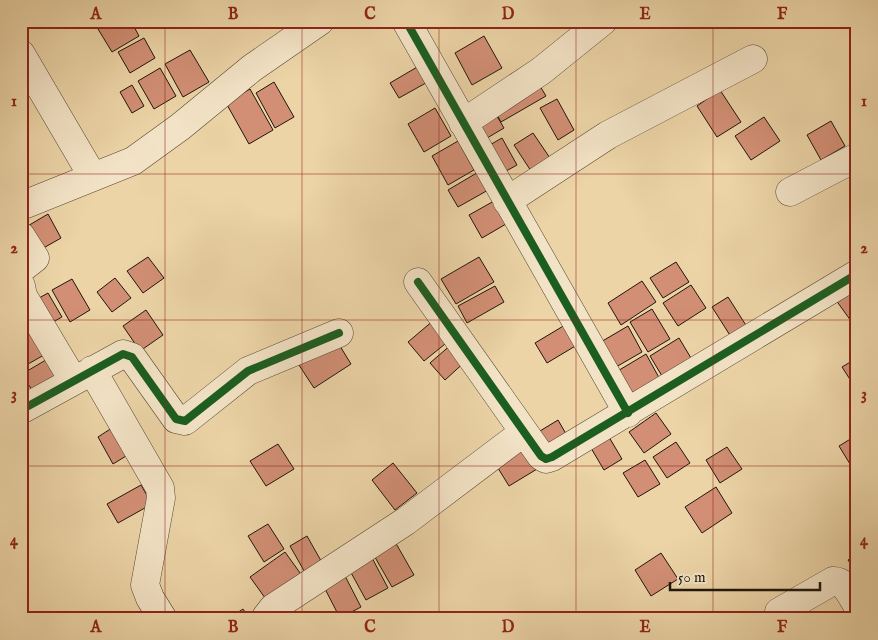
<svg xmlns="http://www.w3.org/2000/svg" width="878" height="640" viewBox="0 0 878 640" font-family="'IM FELL English',serif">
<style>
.building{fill:#d28f75;stroke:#1e160b}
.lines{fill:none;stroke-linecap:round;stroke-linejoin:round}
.minor-casing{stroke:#524632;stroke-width:29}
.minor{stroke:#f3e3c6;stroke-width:28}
.cycleway-casing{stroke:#f3e3c6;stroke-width:11}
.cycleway{stroke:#1b5e20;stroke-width:8}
.grid{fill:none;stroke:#8f2418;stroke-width:1;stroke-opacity:0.55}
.neatline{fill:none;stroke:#8f2418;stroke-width:2}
.grid-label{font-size:16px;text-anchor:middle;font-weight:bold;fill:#8f2418}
</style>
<rect width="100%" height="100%" fill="#ecd4a7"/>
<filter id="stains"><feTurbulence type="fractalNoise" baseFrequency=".004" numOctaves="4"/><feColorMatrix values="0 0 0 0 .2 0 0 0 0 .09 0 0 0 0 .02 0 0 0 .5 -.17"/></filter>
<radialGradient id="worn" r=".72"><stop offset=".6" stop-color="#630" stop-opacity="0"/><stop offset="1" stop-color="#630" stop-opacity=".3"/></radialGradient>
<!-- building -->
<path class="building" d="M111,21h20l8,15 -27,16 -14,-23z
M484,36l18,32 -30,17 -17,-32z
M144,38l11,20 -25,15 -12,-21z
M190,50l19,32 -26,15 -18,-33z
M424,63l9,16 -34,19 -9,-15z
M160,68l16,28 -22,13 -16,-28z
M529,68l17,28 -45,26 -16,-29z
M274,82l20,35 -19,11 -19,-35z
M132,85l12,21 -12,7 -12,-21z
M250,89l23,41 -24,14 -23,-41z
M720,90l21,32 -24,15 -20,-31z
M557,99l17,31 -16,10 -18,-32z
M488,101l16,27 -27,16z
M435,108l16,28 -27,16 -16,-28z
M764,117l16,24 -29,19 -16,-24z
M831,121l14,25 -24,14 -14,-25z
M533,133l17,25 -19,13 -17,-26z
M502,138l15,27 -20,11 -16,-26z
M458,141l16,29 -26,15 -16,-29z
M480,171l10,18 -32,18 -10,-17z
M494,201l12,23 -24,14 -13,-23z
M48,214l13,24 -21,12 -14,-23z
M148,257l16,21 -21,15 -16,-22z
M479,257l15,25 -38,22 -15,-25z
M676,262l13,20 -26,16 -13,-20z
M115,278l16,20 -19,14 -15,-20z
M72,279l18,31 -20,12 -18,-32z
M857,280v36l-6,5 -18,-25z
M642,281l14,21 -35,23 -13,-22z
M691,285l15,23 -28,18 -15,-23z
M495,286l9,16 -37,21 -9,-17z
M48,293l14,24 -16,9 -14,-24z
M728,297l21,33 -16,10 -21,-33z
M652,309l18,30 -22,13 -18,-30z
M146,310l17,25 -23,16 -17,-25z
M21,313l10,15 -10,6z
M434,320l16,20 -26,21 -16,-19z
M570,322l12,20 -35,21 -12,-20z
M628,326l14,26 -33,19 -15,-25z
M32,333l12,22 -23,13v-28z
M335,338l16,26 -37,24 -17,-26z
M679,338l15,25 -29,18 -15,-25z
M453,343l14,17 -22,20 -15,-17z
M646,354l16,29 -35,20 -16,-28z
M51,357l13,22 -29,16 -13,-21z
M857,358v19l-6,4 -9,-14z
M857,385v13l-6,-10z
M656,413l15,21 -27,19 -15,-21z
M558,420l11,19 -23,14 -11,-19z
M115,426l16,27 -18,11 -15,-27z
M606,432l16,27 -18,11 -16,-27z
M857,435v31l-4,3 -14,-23z
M526,440l16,26 -33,20 -16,-26z
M676,442l14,21 -23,15 -14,-21z
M278,444l16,25 -28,17 -16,-25z
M727,447l15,22 -22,14 -14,-23z
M645,460l15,24 -22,13 -15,-24z
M393,463l24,30 -22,17 -23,-30z
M141,485l11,19 -34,19 -11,-19z
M716,487l16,26 -30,20 -17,-26z
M268,524l16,25 -20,13 -16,-26z
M307,536l17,30 -17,10 -17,-30z
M394,540l20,35 -22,12 -20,-35z
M285,552l18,25 -35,25 -18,-25z
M661,553l17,26 -27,17 -16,-26z
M857,555v19l-9,-14z
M371,556l17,32 -22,12 -17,-31z
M344,574l17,33 -21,11 -17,-33z
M243,609l7,10h-22z"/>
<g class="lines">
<defs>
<path id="minor" d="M406,21l222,392
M21,54l72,123
M463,123l78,-52 62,-50
M790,192l67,-35
M507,201l101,-66 145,-76
M21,206l112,-45 47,-34 72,-59 68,-47
M21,236l14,22 -14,11
M418,282l123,174 5,3 6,-2 305,-183
M21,286l2,10 50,84
M92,370l68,118 1,10 -16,87 5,13 13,21
M21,410l102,-56 9,3 44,62 9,2 63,-50 91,-38
M779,612l54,-31c12,-1 18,15 24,24
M266,619v-2l7,-9 133,-87 118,-89"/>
</defs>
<!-- minor casing -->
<use href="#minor" class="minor-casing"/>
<!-- minor -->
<use href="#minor" class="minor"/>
<defs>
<path id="cycleway" d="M406,21l222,392
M418,282l123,174 5,3 6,-2 305,-183
M21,410l102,-56 9,3 44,62 9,2 63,-50 91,-38"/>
</defs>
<!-- cycleway casing -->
<use href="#cycleway" class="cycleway-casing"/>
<!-- cycleway -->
<use href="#cycleway" class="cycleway"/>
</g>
<!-- grid -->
<path class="grid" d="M165,21v598M302,21v598M439,21v598M576,21v598M713,21v598M21,174h836M21,320h836M21,466h836"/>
<!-- margin -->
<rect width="878" height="640" fill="none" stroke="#ecd4a7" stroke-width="55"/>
<!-- scale -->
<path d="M670 582v8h150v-8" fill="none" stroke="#1e160b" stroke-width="2.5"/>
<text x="678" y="582" font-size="15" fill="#1e160b" stroke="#f3e3c6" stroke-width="4" paint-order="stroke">50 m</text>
<rect x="28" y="28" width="822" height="584" class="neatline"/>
<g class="grid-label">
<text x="96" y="19">A</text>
<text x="233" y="19">B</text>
<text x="370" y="19">C</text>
<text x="508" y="19">D</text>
<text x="645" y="19">E</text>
<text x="782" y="19">F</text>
<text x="14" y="106">1</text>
<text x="864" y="106">1</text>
<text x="14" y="253">2</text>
<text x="864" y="253">2</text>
<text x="14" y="399">3</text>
<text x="864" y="399">3</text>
<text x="14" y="545">4</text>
<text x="864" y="545">4</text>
<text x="96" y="632">A</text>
<text x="233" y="632">B</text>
<text x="370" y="632">C</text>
<text x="508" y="632">D</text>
<text x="645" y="632">E</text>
<text x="782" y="632">F</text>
</g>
<rect width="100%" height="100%" filter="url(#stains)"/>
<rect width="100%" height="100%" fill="url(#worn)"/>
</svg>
